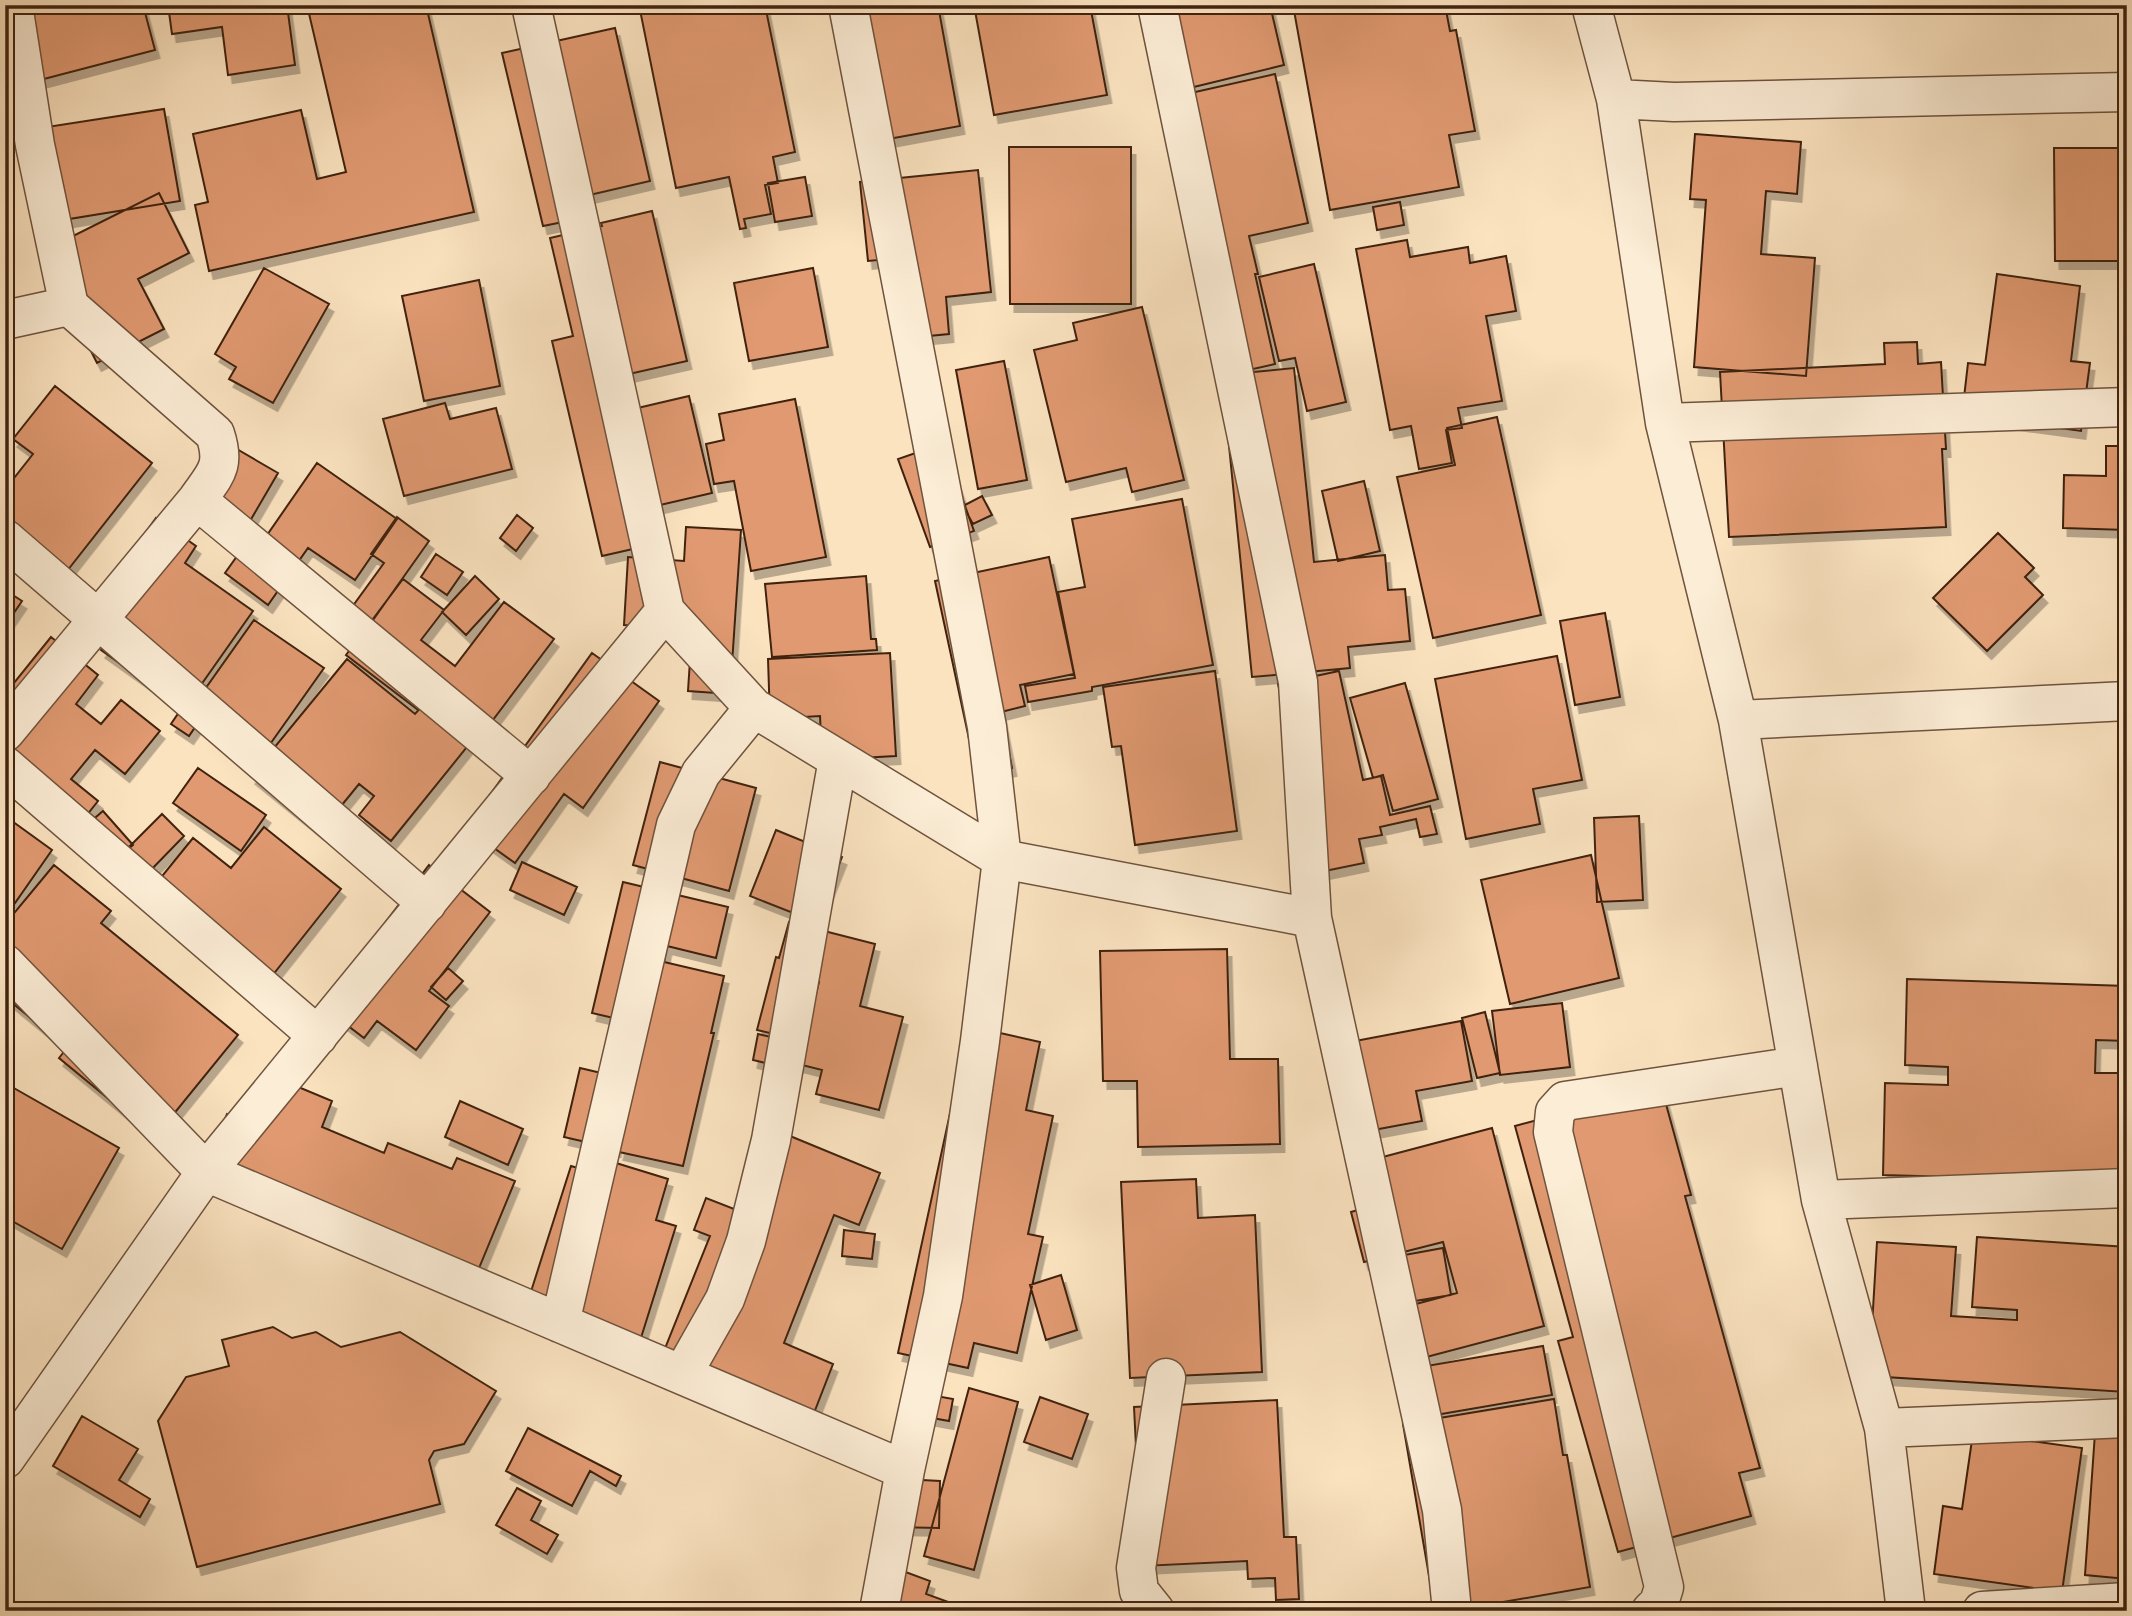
<svg xmlns="http://www.w3.org/2000/svg" width="2132" height="1616" viewBox="0 0 2132 1616" font-family="'IM FELL French Canon',serif">
<style>
.building{fill:#e09971;stroke:#402311;stroke-width:2;filter:url(#shadow)}
.lines{fill:none;stroke-linecap:round;stroke-linejoin:round}
.minor-casing{stroke:#6f533d;stroke-width:41}
.minor{stroke:#fcedd6;stroke-width:38}
</style>
<defs>
<filter id="shadow"><feDropShadow dx="4.5" dy="8" stdDeviation="0" flood-color="#0004"/></filter>
</defs>
<rect width="100%" height="100%" fill="#fbe3c0"/>
<filter id="stains"><feTurbulence type="fractalNoise" baseFrequency=".00286" numOctaves="4"/><feColorMatrix values="0 0 0 0 .2 0 0 0 0 .09 0 0 0 0 .02 0 0 0 .5 -.17"/></filter>
<radialGradient id="worn" r=".72"><stop offset=".6" stop-color="#630" stop-opacity="0"/><stop offset="1" stop-color="#630" stop-opacity=".3"/></radialGradient>
<!-- building -->
<path class="building" d="M37,5h106l12,45 -115,30 -18,-68 16,-4z
M168,5h119l8,60 -67,10 -6,-48 -50,7z
M307,5h119l48,207 -265,59 -14,-66 13,-3 -15,-68 108,-24 16,69 29,-7z
M639,5h126l30,147 -22,5 5,26 -13,2 6,29 -27,5 2,9 -6,1 -11,-52 -53,11z
M836,5h102l22,121 -99,18z
M974,5h116l17,90 -113,20z
M1143,5h127l14,60 -119,29z
M1293,5h152l5,26 6,-1 19,101 -26,4 10,52 -129,23z
M615,28l35,153 -82,19 5,20 -30,6 -41,-173z
M1275,74l33,149 -59,13 9,38h-3l20,90 -49,11 -62,-276z
M164,109l16,92 -117,19 -16,-93z
M1695,134l106,8 -4,52 -31,-3 -5,63 54,4 -9,118 -112,-9 12,-167 -16,-1z
M1009,147h122v157h-121z
M2054,148h73v113h-72z
M978,170l13,122 -45,5 3,37 -51,5 -9,-80 -21,2 -8,-79z
M805,177l7,39 -37,6 -7,-39z
M159,193l30,60 -51,26 26,50 -67,34 -56,-111z
M1400,202l4,23 -27,5 -4,-23z
M652,211l35,150 -67,15 9,34 60,-14 23,97 -65,15 8,36 -53,12 -50,-215 21,-5 -23,-98 52,-12 -1,-3z
M1407,240l3,17 58,-10 2,16 36,-7 10,55 -30,5 16,85 -44,7 4,20 -16,2 6,33 -33,6 -8,-43 -21,4 -34,-181z
M1314,264l32,138 -39,9 -12,-53 -16,3 -20,-84z
M264,268l65,36 -56,99 -44,-24 7,-12 -21,-13z
M813,268l15,79 -79,14 -15,-78z
M1997,274l83,12 -9,75 19,2 -9,68 -119,-16 6,-52 17,2z
M479,280l21,106 -76,15 -22,-105z
M1142,307l42,173 -52,12 -6,-24 -60,14 -32,-132 43,-10 -4,-17z
M1917,342l1,22 23,-2 5,87h-4l4,78 -217,10 -9,-165 165,-8 -1,-21z
M1004,361l23,119 -49,9 -22,-119z
M1294,368l20,194 71,-7 3,35 17,-1 5,52 -62,6 2,21 -98,9 -30,-302z
M55,386l97,77 -96,122 -51,-55v-59l9,7 19,-24 -20,-15z
M795,399l31,158 -75,14 -17,-90 -20,3 -8,-40 18,-4 -5,-26z
M445,403l5,16 46,-11 16,61 -108,27 -21,-77z
M1497,417l44,198 -108,23 -36,-161 58,-12 -8,-37z
M223,441l55,32 -35,60 -55,-33z
M2106,446h21v84l-64,-2 1,-53 42,1z
M930,448l26,33 18,50 -44,16 -32,-88z
M317,463l80,56 -42,61 -47,-32 -40,57 -43,-32 32,-45 10,7z
M1364,481l16,70 -42,10 -16,-70z
M982,496l10,19 -19,9 -10,-18z
M1182,499l31,166 -121,22v4l-64,11 -3,-16 50,-8 -17,-86 27,-5 -13,-68z
M517,515l16,13 -17,23 -16,-13z
M397,517l32,24 -73,103 -9,-30 37,-51 -13,-9z
M156,518l40,28 -11,17 68,48 -69,98 -83,-59 33,-46 -26,-18z
M686,527l55,3 -11,164 -42,-3 4,-61 -68,-5 4,-68 56,4z
M1998,533l36,35 -9,9 18,18 -56,56 -54,-53z
M436,554l27,18 -16,23 -26,-18z
M1049,557l25,117 -54,11 5,21 -24,6 11,56 -35,8 -42,-195z
M475,576l24,23 -33,36 -24,-23z
M866,576l5,63h5l1,11 -105,7 -7,-73z
M403,579l41,31 -23,30 34,26 49,-64 50,37 -77,102 -54,-40 -6,8 -71,-54z
M5,590l17,11 -17,25z
M1605,613l15,84 -45,8 -15,-84z
M254,620l70,48 -68,96 -58,-41 -9,13 -18,-12 27,-40 7,5z
M51,637l47,38 -22,29 25,20 20,-24 39,31 -35,43 -30,-24 -24,29 27,22 -27,34 -66,-54v-87z
M592,653l67,48 -76,107 -19,-14 -49,69 -49,-35z
M890,653l6,103 -74,4 -2,-44 -50,3 -2,-60z
M1557,656l25,124 -49,9 7,35 -74,15 -31,-160z
M347,659l68,55 9,-10 47,38 -80,99 -32,-26 15,-19 -15,-12 -39,48 -69,-56z
M1215,671l22,160 -102,14 -14,-99 -9,1 -9,-60z
M1339,671l24,109 18,-4 9,39 40,-9 7,28 -17,3 -4,-18 -36,8 2,8 -23,4 5,24 -44,9 -42,-188z
M1405,683l33,116 -45,12 -10,-36 -10,3 -23,-80z
M660,762l96,26 -27,103 -96,-26z
M198,768l68,47 -25,36 -68,-48z
M103,811l30,34 -28,24 -30,-34z
M162,814l22,22 -38,39 -23,-22z
M5,816l47,34 -37,53 -10,-7z
M1639,816l4,84 -46,2 -3,-84z
M264,827l77,62 -81,102 -119,-89 52,-64 38,30z
M776,830l66,27 -26,65 -66,-26z
M1591,855l28,123 -109,26 -29,-124z
M522,862l55,25 -13,28 -54,-25z
M54,865l57,46 -10,12 137,112 -83,102 -96,-79 8,-10 -62,-51v-73z
M429,865l61,47 -61,79 20,15 -33,44 -39,-29 -13,17 -42,-32z
M623,882l105,25 -12,51 -49,-12 -3,16 60,14 -13,57h3l-31,133 -64,-14 29,-126 -56,-13z
M789,922l86,22 -15,62 43,11 -24,93 -63,-16 6,-24 -24,-6 21,-82 -13,-4 -15,60 -34,-8 19,-73 3,1z
M1227,949l3,110h48l2,85 -142,3 -1,-66h-34l-3,-130z
M448,968l15,13 -17,19 -15,-13z
M1907,979l220,7v55l-31,-1 -1,33h32v109l-244,-7 2,-92 63,2v-18l-43,-2z
M1562,1003l8,64 -70,8 -8,-64z
M1485,1012l15,61 -23,5 -15,-60z
M1461,1021l11,60 -56,10 6,30 -70,13 -18,-89z
M969,1026l71,16 -14,68 27,6 -25,118 15,3 -26,116 -43,-10 -6,25 -70,-15z
M758,1034l43,10 -6,26 -42,-10z
M580,1068l51,12 -15,69 -52,-12z
M272,1076l60,25 -10,26 62,26 4,-10 64,26 5,-11 58,23 -38,92 -270,-110 20,-49 25,10z
M5,1083l114,65 -57,101 -57,-32z
M1661,1086l30,109 -6,1 75,272 -21,5 12,43 -133,36 -60,-211 15,-4 -58,-211z
M460,1101l63,28 -15,36 -63,-28z
M1492,1128l52,198 -129,34 -14,-52 56,-15 -14,-51 -79,20 -13,-50 24,-7 -11,-43z
M790,1136l90,37 -21,52 -25,-10 -50,128 49,21 -26,67 -151,-60 54,-135 -16,-6 12,-32 51,20z
M590,1155l78,24 -12,41 20,6 -36,115 -113,-37 44,-138 14,4z
M1196,1179l2,39 57,-3 7,157 -132,6 -9,-196z
M844,1230l31,4 -3,25 -30,-3z
M1977,1237l150,10 -1,145 -257,-16 8,-134 79,5 -5,69 66,4v-10l-45,-3z
M1443,1248l8,47 -54,9 -9,-46z
M1061,1275l16,55 -31,10 -16,-55z
M273,1327l19,11 24,-6 25,15 59,-15 96,59 -32,53 -30,7 -5,9 11,44 -243,63 -39,-146 28,-44 43,-11 -7,-26z
M1543,1346l9,49 -134,23 -9,-49z
M969,1388l49,14 -44,168 -50,-14z
M914,1392l39,7 -4,22 -39,-7z
M1040,1397l48,17 -16,45 -48,-17z
M1554,1399l9,56h4l23,132 -139,24h-16l-32,-187z
M1277,1400l7,137h12l3,62 -23,1 -1,-22 -27,1 -1,-18 -105,5 -8,-159z
M82,1416l56,33 -19,31 31,19 -10,18 -87,-51z
M528,1428l93,48 -5,10 -26,-15 -18,35 -66,-35z
M1973,1433l109,15 -20,144 -128,-18 9,-68 19,3z
M2095,1433l32,2v144l-42,-4z
M922,1480l18,1 -1,47 -48,-1z
M517,1488l24,13 -10,19 27,15 -11,19 -51,-29z
M884,1564l46,17 -4,13 47,17h-106z"/>
<g class="lines">
<defs>
<path id="minor" d="M531,5l134,606 89,97 248,151 310,59
M848,5l139,722 15,132 -22,182 -37,255 -38,174 -26,141
M1157,5l141,677 14,236 130,592 10,101
M1591,5l25,94 49,324 73,297 83,480 63,228 22,183
M1616,99l58,3 453,-10
M5,320l64,-14
M1665,423l462,-16
M197,500l334,276
M5,539l422,364
M1738,720l389,-19
M5,732l192,-232c18,-26 29,-33 18,-66l-146,-128 -34,-161 -22,-140
M5,766l313,270
M5,964l201,208 699,298
M1821,1200l306,-12
M560,1323l116,-498 25,-52 53,-65
M682,1375l43,-76 21,-58 25,-101 67,-381
M1884,1428l243,-10
M5,1459l201,-287 459,-561
M1155,1611l-16,-20 -3,-23 30,-190
M1651,1611l8,-8 5,-16 -111,-455 2,-20 10,-11 233,-35
M1982,1611l145,-9"/>
</defs>
<!-- minor casing -->
<use href="#minor" class="minor-casing"/>
<!-- minor -->
<use href="#minor" class="minor"/>
</g>
<!-- margin -->
<rect width="2132" height="1616" fill="none" stroke="#fbe3c0" stroke-width="28"/>
<rect x="7" y="7" width="2118" height="1602" fill="none" stroke="#402311" stroke-width="3.5"/>
<rect x="14" y="14" width="2104" height="1588" fill="none" stroke="#402311" stroke-width="2"/>
<rect width="100%" height="100%" filter="url(#stains)"/>
<rect width="100%" height="100%" fill="url(#worn)"/>
</svg>
